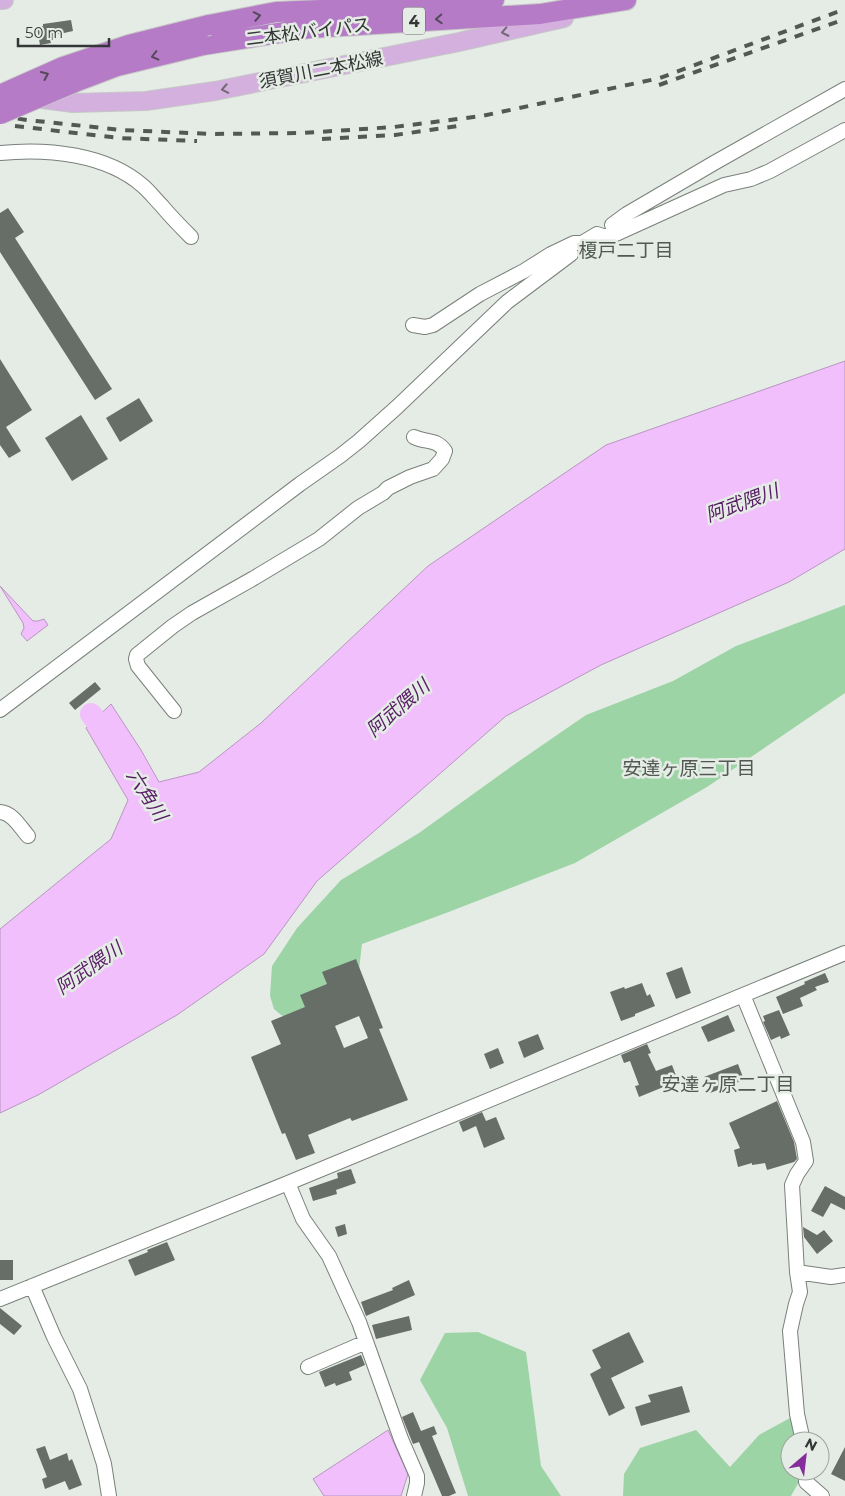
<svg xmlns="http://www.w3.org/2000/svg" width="845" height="1496" viewBox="0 0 845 1496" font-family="Montserrat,'Noto Sans JP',sans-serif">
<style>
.green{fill:#9dd4a5}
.water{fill:#f0bffc;stroke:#b896c0}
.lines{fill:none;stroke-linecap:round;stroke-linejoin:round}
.river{stroke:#f0bffc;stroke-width:22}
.building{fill:#676d67;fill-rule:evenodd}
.minor-casing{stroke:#79807a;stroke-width:16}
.major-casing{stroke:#c6c7c6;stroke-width:20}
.highway-casing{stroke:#c6c7c6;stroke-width:22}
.minor{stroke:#fff;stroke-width:14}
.major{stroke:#d3b0dd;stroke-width:18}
.highway{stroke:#b67bc6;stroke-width:20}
.rail{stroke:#545855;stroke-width:4;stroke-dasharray:9 9;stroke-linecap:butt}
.highway-bridge-casing{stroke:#c6c7c6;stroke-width:22;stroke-linecap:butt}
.highway-bridge{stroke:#b67bc6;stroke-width:20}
.oneway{stroke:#544859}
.oneway2{stroke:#746778}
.labels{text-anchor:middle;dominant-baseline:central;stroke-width:5;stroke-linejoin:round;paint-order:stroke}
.shield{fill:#e5ece6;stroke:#696d6a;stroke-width:1}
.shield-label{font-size:16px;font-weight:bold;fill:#343735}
.street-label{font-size:18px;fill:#343735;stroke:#e5ece6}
.neighbourhood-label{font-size:19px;fill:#525852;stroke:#e5ece6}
.water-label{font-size:19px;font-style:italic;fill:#571d64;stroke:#e5ece6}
</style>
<rect width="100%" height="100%" fill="#e5ece6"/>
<!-- green -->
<path class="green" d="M845,605v88l-138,94 -132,76 -129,50 -84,31 -7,60 -56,18 -18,-7 -7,-6 -4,-13 2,-30 25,-38 44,-48 78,-47 93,-67 74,-51 87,-34 63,-35z
M478,1332l48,20 15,114 20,30h-93l-21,-68 -27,-48 25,-47z
M790,1418l17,23h-17v30h15l-14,25h-168l1,-22 16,-26 56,-18 34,37 29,-32z"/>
<!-- water -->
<path class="water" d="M845,361v188l-56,33 -188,83 -95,51 -189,165 -53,73 -87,61 -139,80 -38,18v-184l111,-90 17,-39 -42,-72 25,-24 30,46 18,32 40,-10 62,-49 167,-157 178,-121z
M0,586l33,35h5l6,-2 4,6 -21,16 -6,-7 3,-6 -1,-5z
M388,1430l20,44 -7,22h-77l-11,-17z"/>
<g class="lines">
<!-- river -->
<path class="river" d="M91,714l22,30"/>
</g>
<!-- building -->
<path class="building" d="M71,20l2,11 -18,4 1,5h-6l1,3 -11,2 -3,-18 6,-1v-2z
M8,208l16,24 -9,6 97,151 -17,11 -95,-148v-39z
M0,359l32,51 -26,17 15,24 -12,7 -9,-13z
M139,398l14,23 -33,21 -14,-24z
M81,415l27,44 -36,22 -27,-43z
M95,682l6,7 -26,21 -6,-7z
M356,959l27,69 -4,1 29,71 -56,21 -2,-3 -42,17 7,18 -19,7 -11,-27 -3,1 -31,-77 30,-13 -10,-23 34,-14 -5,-12 27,-11 -5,-12zM359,1016l9,22 -24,10 -9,-22z
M682,967l9,26 -15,6 -10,-26z
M825,973l4,9 -14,5 2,3 -17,8 3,8 -20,8 -7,-17 29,-13 -1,-2z
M642,983l5,13 3,-2 5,12 -20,8v2l-14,5 -11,-29 14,-5 1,2z
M779,1010l11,25 -9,4 -1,-3 -9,4 -8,-18 2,-1 -2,-5z
M728,1015l7,16 -27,11 -7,-15z
M538,1034l6,15 -20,9 -6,-16z
M647,1044l4,9 -3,1 8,17 16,-6 6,16 -39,16 -4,-11 4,-1 -9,-24 -6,2 -3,-8z
M498,1048l6,15 -14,6 -6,-15z
M738,1064l6,16 -34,13 -6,-16z
M777,1101l17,41 3,17 -3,3 -27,8 -2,-7 -13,2v-2l-14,4 -4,-17 6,-2 -11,-25z
M482,1112l4,9 10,-4 9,22 -21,9 -8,-22 -13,6 -4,-10z
M351,1169l5,14 -20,7 1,4 -24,7 -4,-13 29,-10 -1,-5z
M825,1186l20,11v13l-14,-7 -8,14 -12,-6z
M345,1224l2,10 -9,3 -3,-10z
M803,1227l14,8 7,-5 9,11 -16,13 -13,-17z
M167,1242l8,18 -40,16 -7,-16 20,-8 -1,-2z
M0,1260h13v20h-13z
M409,1280l6,15 -49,21 -5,-14 32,-12 -1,-2z
M0,1308l22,18 -8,9 -14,-11z
M409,1316l3,14 -36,9 -4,-14z
M629,1332l15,30 -33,16 14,30 -16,8 -19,-42 11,-6 -9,-18z
M361,1355l4,10 -16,7 3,8 -16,6 -1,-3 -10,4 -6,-15z
M682,1386l8,26 -49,14 -6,-19 16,-5 -3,-7z
M413,1412l8,19 13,-5 3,8 -5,2 24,57 -7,3h-7l-23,-54 -6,2 -11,-27z
M45,1446l5,14 17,-7 2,8 3,-2 10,26 -13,5 -4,-9 -20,8 -3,-10 5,-2 -11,-28z
M845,1447v34l-14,-7z"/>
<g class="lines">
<defs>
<path id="minor" d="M0,153c47,-5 107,1 143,33 7,6 13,14 19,20 9,11 19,21 29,31
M612,225l15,-11 87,-51 131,-74
M413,325l12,2 8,-2 47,-31 44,-23 27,-17 23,-11h8l15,-9 6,2 13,-2 108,-49 27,-6 19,-8 75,-41
M0,710l300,-226 40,-28 19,-15 38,-34 110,-105 64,-48
M174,711l-36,-45 -2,-7 1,-4 36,-29 19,-13 62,-35 65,-39 39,-31 25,-15 5,-5 22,-11 23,-8 9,-10 3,-8c-9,-13 -19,-8 -31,-14
M0,812c13,1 20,15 28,24
M743,995l60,147 3,19 -9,13 -5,11 5,87 3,20 -4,12 -6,27 7,83 6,27
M288,1183l15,36 26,37 30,66 42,117 16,37v7l-3,13
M797,1272l34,5 14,-2
M32,1286l22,51 26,52 24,75 5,32
M0,1299l288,-116 557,-230
M308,1367l58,-25
M806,1471v11l16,14"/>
<path id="major" d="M0,0h4
M34,98l39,5 73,-2 69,-10 244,-49 105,-24"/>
<path id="highway" d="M209,25l67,-13 111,-5 107,-7
M203,45l107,-17 230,-14 86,-14"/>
</defs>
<!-- minor casing -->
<use href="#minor" class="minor-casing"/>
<!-- major casing -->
<use href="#major" class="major-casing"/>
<!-- highway casing -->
<use href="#highway" class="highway-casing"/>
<!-- minor -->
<use href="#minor" class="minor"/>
<!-- major -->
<use href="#major" class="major"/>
<!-- highway -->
<use href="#highway" class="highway"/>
<!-- rail -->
<path class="rail" d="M659,85l186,-66
M0,116l27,4 95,10 90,4 91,-1 91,-6 88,-11 178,-38 185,-69
M15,126l104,12 78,3
M322,139l73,-4 63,-9"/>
<defs>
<path id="highway-bridge" d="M0,95l63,-28 66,-22 80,-20
M0,114l75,-32 42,-16 86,-21"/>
</defs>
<!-- highway-bridge casing -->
<use href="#highway-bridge" class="highway-bridge-casing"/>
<!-- highway-bridge -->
<use href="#highway-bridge" class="highway-bridge"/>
</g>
<!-- one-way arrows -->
<defs><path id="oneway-chevron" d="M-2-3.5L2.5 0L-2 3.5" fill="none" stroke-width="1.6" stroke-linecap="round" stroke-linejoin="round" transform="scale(1.25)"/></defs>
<g class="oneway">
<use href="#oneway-chevron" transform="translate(257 16) rotate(-11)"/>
<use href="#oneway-chevron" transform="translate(439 19) rotate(177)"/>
<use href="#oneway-chevron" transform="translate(155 56) rotate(166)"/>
<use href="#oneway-chevron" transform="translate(45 75) rotate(-24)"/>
</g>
<g class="oneway2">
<use href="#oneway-chevron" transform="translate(505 32) rotate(168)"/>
<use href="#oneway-chevron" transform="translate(225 89) rotate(169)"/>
</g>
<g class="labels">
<!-- shield labels -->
<rect class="shield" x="403" y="7.5" width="22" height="27" rx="4"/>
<g class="shield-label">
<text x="414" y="21">4</text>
</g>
<!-- street labels -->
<g class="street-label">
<text transform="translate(308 32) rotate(-7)">二本松バイパス</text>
<text transform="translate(321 70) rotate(-11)">須賀川二本松線</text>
</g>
<!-- neighbourhood labels -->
<g class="neighbourhood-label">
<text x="626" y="250">榎戸二丁目</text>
<text x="689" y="768">安達ヶ原三丁目</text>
<text x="728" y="1084">安達ヶ原二丁目</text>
</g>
<!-- water labels -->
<g class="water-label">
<text transform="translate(742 503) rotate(-20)">阿武隈川</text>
<text transform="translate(398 708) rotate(-41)">阿武隈川</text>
<text transform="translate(147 795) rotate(57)">六角川</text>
<text transform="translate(89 968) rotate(-35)">阿武隈川</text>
</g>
</g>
<!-- north arrow -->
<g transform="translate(805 1456) rotate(28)"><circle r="24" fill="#e5ece6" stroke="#9ea49f"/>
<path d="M0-4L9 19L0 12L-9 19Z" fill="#852d9a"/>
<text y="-8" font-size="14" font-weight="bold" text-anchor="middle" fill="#343735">N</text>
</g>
<!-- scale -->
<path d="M18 38v8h91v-8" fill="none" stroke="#343735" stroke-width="2.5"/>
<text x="25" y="38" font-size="15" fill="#343735" stroke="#e5ece6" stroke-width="4" paint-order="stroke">50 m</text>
</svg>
